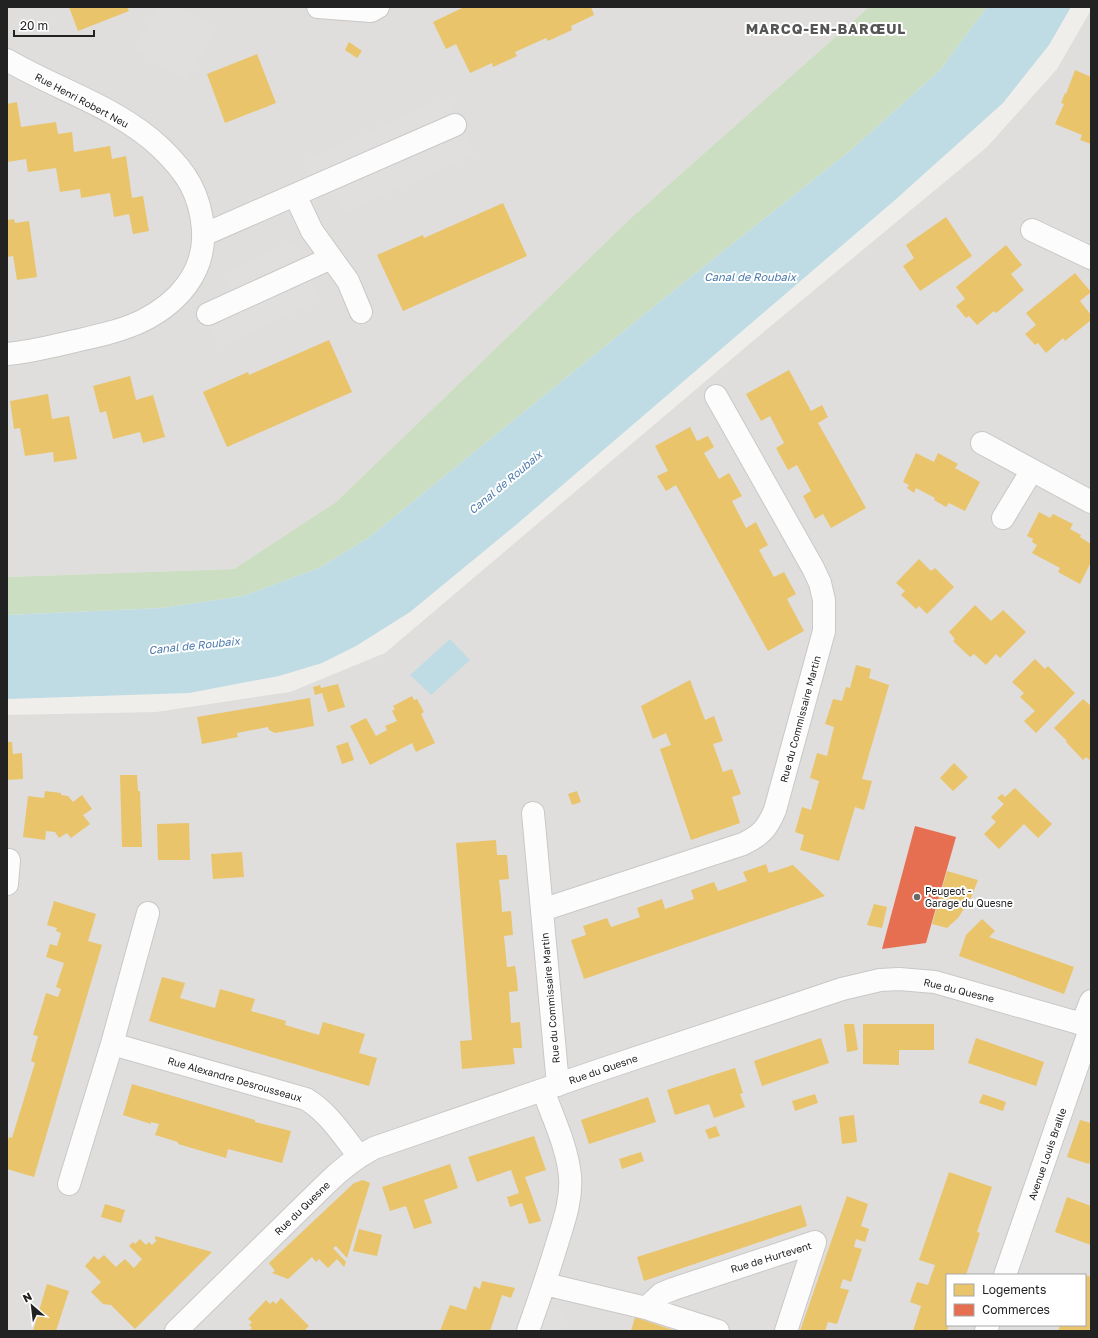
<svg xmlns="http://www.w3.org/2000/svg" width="1098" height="1338" viewBox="0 0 1098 1338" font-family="'Golos Text',sans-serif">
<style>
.residential{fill:#dfdedc;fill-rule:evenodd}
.forest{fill:#cbdec1}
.parking{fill:#e0dfde}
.water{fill:#bfdbe3}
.homes{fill:#e9c46a}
.shops{fill:#e76f51}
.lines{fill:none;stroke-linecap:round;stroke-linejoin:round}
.minor-casing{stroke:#c9c8c7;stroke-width:24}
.minor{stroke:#fdfcfc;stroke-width:22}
.poi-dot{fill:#6a6968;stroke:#fff;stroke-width:1.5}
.labels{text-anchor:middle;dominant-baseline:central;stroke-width:4;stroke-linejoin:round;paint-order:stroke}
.street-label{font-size:10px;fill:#222;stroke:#fff}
.poi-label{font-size:10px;fill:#222;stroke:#fff;text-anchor:start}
.water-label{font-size:11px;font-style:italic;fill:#4a7aab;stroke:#fff}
.district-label{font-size:14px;font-weight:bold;letter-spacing:1px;fill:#555;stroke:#fff}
</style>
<rect width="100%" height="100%" fill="#f0eeeb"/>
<!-- residential -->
<path class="residential" d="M7,7h862l-239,212 -294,283 -102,67 -227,8z
M1091,10v1321h-1084v-616l149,-3 134,-20 95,-39 375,-318 227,-188 70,-78zM947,1275h138v50h-138z"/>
<!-- forest -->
<path class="forest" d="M869,7h118l-47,63 -89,80 -163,129 -320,259 -49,30 -76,28 -81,12 -155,7v-38l227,-8 102,-67 294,-283z"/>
<!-- parking -->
<path class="parking" d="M160,7h20l37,22 -31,51 -52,-31z
M448,97l27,57 -130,58 -9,-17 -26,-15 -8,-18z
M293,242l27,58 -100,47 -20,-43 31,-14 -8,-16z
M549,1306l17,6 -7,19h-19z"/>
<!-- water -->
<path class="water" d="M987,7h84l-22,38 -46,58 -108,97 -378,324 -107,88 -54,34 -34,17 -43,13 -90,17 -182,6v-84l155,-7 81,-12 76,-28 49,-30 320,-259 163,-129 89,-80z
M450,639l20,21 -39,35 -21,-20z"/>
<!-- homes -->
<path class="homes" d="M69,7h58l2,4 -51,20z
M461,7h130l3,8 -23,11 1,4 -24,11 -2,-3 -31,14 2,4 -24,11 -1,-4 -22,10 -14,-29 -10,5 -13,-27 29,-14z
M349,42l13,9 -5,7 -12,-8z
M257,54l19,49 -51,20 -18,-49z
M1075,70l16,7v24l-1,3h1v40l-11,-4 2,-5 -27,-11 9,-20 -3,-1 4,-10 1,1z
M17,102l4,25 35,-5 2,12 14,-2 2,20 36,-6 2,13 14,-3 6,42 11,-2 6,35 -16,3 -4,-20 -15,3 -4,-24 -29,5 -1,-9 -20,3 -4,-24 -28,4 -2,-13 -19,3v-58z
M503,203l24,53 -124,55 -26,-56 46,-20 1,3z
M946,217l26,39 -52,35 -17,-25 11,-8 -8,-13z
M14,219l1,4 14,-2 8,56 -20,3 -4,-24 -6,1v-37z
M1006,245l16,20 -11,9 13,16 -28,23 -2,-2 -17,14 -8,-9 -3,2 -10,-12 9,-7 -9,-12z
M1075,273l16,19 -11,9 11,14v5l-26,21 -2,-3 -17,15 -8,-10 -3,2 -10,-11 11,-9 -10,-12z
M329,340l23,52 -125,55 -24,-55 45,-20 1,3z
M789,370l22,41 11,-6 6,12 -10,6 48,85 -35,20 -8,-14 -8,5 -12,-23 8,-5 -14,-26 -9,5 -12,-22 8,-5 -14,-27 -9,5 -15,-27z
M130,376l6,24 17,-5 12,42 -22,6 -3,-11 -27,7 -7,-28 -6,2 -7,-27z
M48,394l4,25 17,-3 8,43 -23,3 -1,-10 -28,4 -5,-28 -6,1 -4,-28z
M690,427l7,14 11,-5 6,11 -10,6 15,26 10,-6 13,23 -10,5 14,27 10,-6 6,12 6,11 -9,5 15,27 10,-5 12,22 -9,5 17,32 -36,20 -92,-166 -10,6 -9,-15 11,-5 -13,-25z
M916,453l18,9 4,-9 20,11 -3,4 25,14 -15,29 -16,-8 -3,4 -12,-7 1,-2 -19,-10 -2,5 -7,-5 2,-3 -6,-3z
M1039,512l11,6 3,-4 20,10 -3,5 11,6 -1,2 11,7v18l-11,22 -22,-12 2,-4 -28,-15 5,-8 -5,-3 1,-3 -6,-3z
M919,559l12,12 4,-3 19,19 -27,27 -8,-8 -3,3 -15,-14 4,-4 -9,-8z
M975,605l16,16 12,-11 23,22 -26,26 -4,-4 -10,11 -12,-11 -4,3 -17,-16 2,-2 -6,-7z
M1035,659l10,10 3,-3 27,27 -39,40 -12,-12 11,-10 -15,-14 4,-4 -12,-11z
M856,665l15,4 -2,9 20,7 -27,94 10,2 -8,29 -9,-3 -16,54 -39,-11 4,-15 -9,-3 7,-25 9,3 8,-29 -9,-3 7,-25 10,3 7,-29 -9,-3 8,-25 9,2 4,-14 4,1z
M690,680l15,40 9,-4 9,25 -10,3 10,28 9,-3 9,25 -9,3 8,26 -49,17 -31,-91 11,-4 -5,-12 -13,6 -12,-33z
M338,684l7,23 -17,5 -6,-19 -7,2 -2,-8 7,-2 1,3z
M412,696l2,4 3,-1 7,13 -3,2 14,29 -19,9 -4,-9 -42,22 -20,-39 16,-8 10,18 11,-6 -2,-4 12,-5 -5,-10 3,-2 -2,-3z
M310,698l4,28 -39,7 -6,-3 -1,-3 -31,6 1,4 -36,7 -5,-27z
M1083,699l8,7v55l-5,-4 -3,3 -17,-18 1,-1 -13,-13z
M7,742h5l1,12 9,-1 1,26 -16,1z
M348,742l6,18 -12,4 -6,-18z
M954,763l14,14 -15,14 -13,-13z
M120,775h17l1,16h2l2,56h-20z
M1015,788l37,36 -14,14 -14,-14 -25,25 -15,-15 12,-12 -5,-5 13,-13 -7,-6 5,-4 3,3z
M45,791l16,2v2l7,1 5,6 9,-7 10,14 -9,6 7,9 -19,14 -4,-5 -8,5 -4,-6 -9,-1 -1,9 -22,-3 5,-41 16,2z
M577,791l4,11 -9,3 -4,-11z
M189,823l1,37h-32l-1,-36z
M496,840l1,15h10l2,24 -10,1 2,16 1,16 9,-1 2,24 -9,1 3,31 8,-1 2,13 1,12 -9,1 2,31 9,-1 2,26h-9l2,16 -53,5 -2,-28 12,-1 -16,-197z
M242,852l2,25 -31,2 -2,-25z
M766,864l3,9 24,-8 32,31 -241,83 -13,-39 15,-5 -3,-9 24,-8 4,9 15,-5 14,-5 -3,-9 25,-9 3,10 29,-10 -3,-9 23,-8 4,9 29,-10 -4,-9z
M947,871l31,9 -7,18 -13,20 -11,10 -15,-4z
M54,901l42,13 -8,27 14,4 -68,232 -27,-8v-26l2,-6 3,1 23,-75 -4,-2 7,-25 -5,-1 13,-42 12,4 3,-8 -5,-2 8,-24 -18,-6 4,-13 7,2 4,-13 -5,-2 1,-3 -10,-3z
M874,904l13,3 -5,21 -15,-3z
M982,919l13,12 -6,6 85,30 -10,27 -105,-38 7,-21z
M162,977l23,6 -5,15 35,10 5,-19 35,10 -4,12 35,10 -1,4 34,10 4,-13 42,12 -6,19 18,5 -8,28 -220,-65z
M844,1024h10l4,26 -11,2z
M863,1024h71v26h-35v15l-36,-1z
M821,1038l8,25 -67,23 -8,-25z
M976,1038l68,24 -8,24 -68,-23z
M735,1068l8,25 -3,1 5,13 -31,11 -5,-14 -34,11 -8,-25z
M132,1084l123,36v2l36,9 -9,32 -54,-14 -2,9 -48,-14v-2l-23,-7 4,-11 -8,-2v2l-28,-9z
M815,1094l3,9 -23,8 -3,-10z
M983,1094l23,8 -3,9 -24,-8z
M648,1097l8,25 -67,22 -8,-24z
M854,1115l3,27 -15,2 -3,-27z
M1080,1120l11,3v35l-2,6 -22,-7z
M716,1126l4,10 -11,3 -4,-9z
M534,1136l12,34 -21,7 16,44 -12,3 -7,-21 -12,4 -3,-10 12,-4 -8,-23 -34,12 -9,-25z
M641,1152l3,9 -22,8 -3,-10z
M450,1164l8,24 -34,12 8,23 -18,6 -8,-23 -16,5 -8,-24z
M949,1172l43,15 -15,45 3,1 -14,42h-19v50h2l-2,6h-34l8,-25 -11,-4 7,-20 11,3 7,-20 -16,-5z
M363,1180l7,3 -23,75 -11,-12 -3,2 13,14 -2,5 -7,-8 -9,9 -9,-9 -3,3 -4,-5 -24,22 -16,-6 3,-2 -6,-8 85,-80z
M847,1196l21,8 -7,22 8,3 -4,13 -9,-3 -2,8 8,2 -11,33 -8,-3 -3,9 9,2 -5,14 -7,20 -9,-2 -3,9h-25z
M1067,1197l24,9v39l-36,-13z
M105,1204l20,6 -4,13 -20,-6z
M801,1205l6,21 -163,55 -7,-24z
M359,1229l23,6 -5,21 -24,-5z
M155,1236l57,16 -77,77 -24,-24 -8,-1 -12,-12 10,-10 -16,-16 9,-10 4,4 6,-5 12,12 9,-8 9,9 8,-9 -13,-13 4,-4 2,2 5,-5 6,6 3,-3 3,3 5,-5 -2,-1z
M1085,1275l6,2v48l-2,6h-31l2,-6h25z
M482,1281l33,7 -4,10 -9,-3 -12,36h-50l10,-26 16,5 8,-24 6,3z
M47,1284l22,7 -13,40h-23z
M281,1298l28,28 -5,5h-55l3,-3 -3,-3 3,-3 -4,-3 18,-19 4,4 3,-3 3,3z
M635,1317l23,8 18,6h-45z"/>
<!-- shops -->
<path class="shops" d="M915,826l41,11 -30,106 -44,6z"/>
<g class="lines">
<defs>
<path id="minor" d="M318,7l53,4 7,-4
M7,60c51,30 111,47 154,88 25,24 39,45 42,81 3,43 -25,74 -61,92 -21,10 -45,15 -67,20 -22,5 -45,11 -68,13
M295,195l17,36 36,50 13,31
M1032,230l59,28
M203,235l252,-110
M208,314l123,-56
M982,443l109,59
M1003,518l29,-48
M533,813l25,272
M7,884l2,-24
M542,910l201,-66c18,-9 24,-15 32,-34l49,-179v-31l-4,-17 -7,-15 -97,-172
M148,913l-36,131 194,55c22,13 37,37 53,57
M1082,1024l9,-23
M69,1184l43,-140
M1005,1275l84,-243
M545,1284l101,24 72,23
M646,1308l15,-14 12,-5 142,-47 -29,89
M176,1331l149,-146c15,-15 30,-27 49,-37l226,-78 242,-81 38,-9 19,-1 36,3 147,42 9,9
M528,1331c10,-28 19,-55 28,-84 7,-23 16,-46 14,-71 -3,-30 -17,-58 -27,-86
M986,1331l2,-6"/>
</defs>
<!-- minor casing -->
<use href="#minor" class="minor-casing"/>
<!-- minor -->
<use href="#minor" class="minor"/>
</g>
<!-- markers -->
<circle class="poi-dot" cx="917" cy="897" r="4"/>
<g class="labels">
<!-- street labels -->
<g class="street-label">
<text transform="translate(82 100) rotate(28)">Rue Henri Robert Neu</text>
<text transform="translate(800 719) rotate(-75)">Rue du Commissaire Martin</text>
<text transform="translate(959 990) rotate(14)">Rue du Quesne</text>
<text transform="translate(550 998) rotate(-95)">Rue du Commissaire Martin</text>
<text transform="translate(603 1069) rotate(-19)">Rue du Quesne</text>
<text transform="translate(235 1079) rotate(16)">Rue Alexandre Desrousseaux</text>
<text transform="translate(1047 1154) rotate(-71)">Avenue Louis Braille</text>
<text transform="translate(302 1208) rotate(-44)">Rue du Quesne</text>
<text transform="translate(771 1257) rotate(-17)">Rue de Hurtevent</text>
</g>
<!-- poi labels -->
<g class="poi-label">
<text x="925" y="891">Peugeot -<tspan x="925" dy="12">Garage du Quesne</tspan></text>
</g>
<!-- water labels -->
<g class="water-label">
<text x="750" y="276">Canal de Roubaix</text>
<text transform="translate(505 482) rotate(-40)">Canal de Roubaix</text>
<text transform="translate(194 645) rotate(-6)">Canal de Roubaix</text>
</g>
<!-- district labels -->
<g class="district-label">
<text x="826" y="28">MARCQ-EN-BARŒUL</text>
</g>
</g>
<!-- border -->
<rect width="1098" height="1338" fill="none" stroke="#222222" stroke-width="16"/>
<!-- legend -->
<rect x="946" y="1274" width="140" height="52" fill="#ffffff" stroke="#a7a7a7"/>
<rect x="954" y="1284" width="20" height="12" fill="#e9c46a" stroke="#a7a7a7"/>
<text x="982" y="1294" font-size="12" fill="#222222">Logements</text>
<rect x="954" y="1304" width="20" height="12" fill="#e76f51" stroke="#a7a7a7"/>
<text x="982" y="1314" font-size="12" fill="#222222">Commerces</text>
<!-- north arrow -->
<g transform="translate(32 1306) rotate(332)" stroke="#ffffff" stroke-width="3" paint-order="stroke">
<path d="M0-3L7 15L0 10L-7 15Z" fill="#222222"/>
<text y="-6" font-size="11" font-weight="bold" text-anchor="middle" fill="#222222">N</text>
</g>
<!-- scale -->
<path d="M14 30v6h80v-6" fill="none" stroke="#222222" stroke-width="2"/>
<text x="20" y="30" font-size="12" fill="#222222" stroke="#ffffff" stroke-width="3" paint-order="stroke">20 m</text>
</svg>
